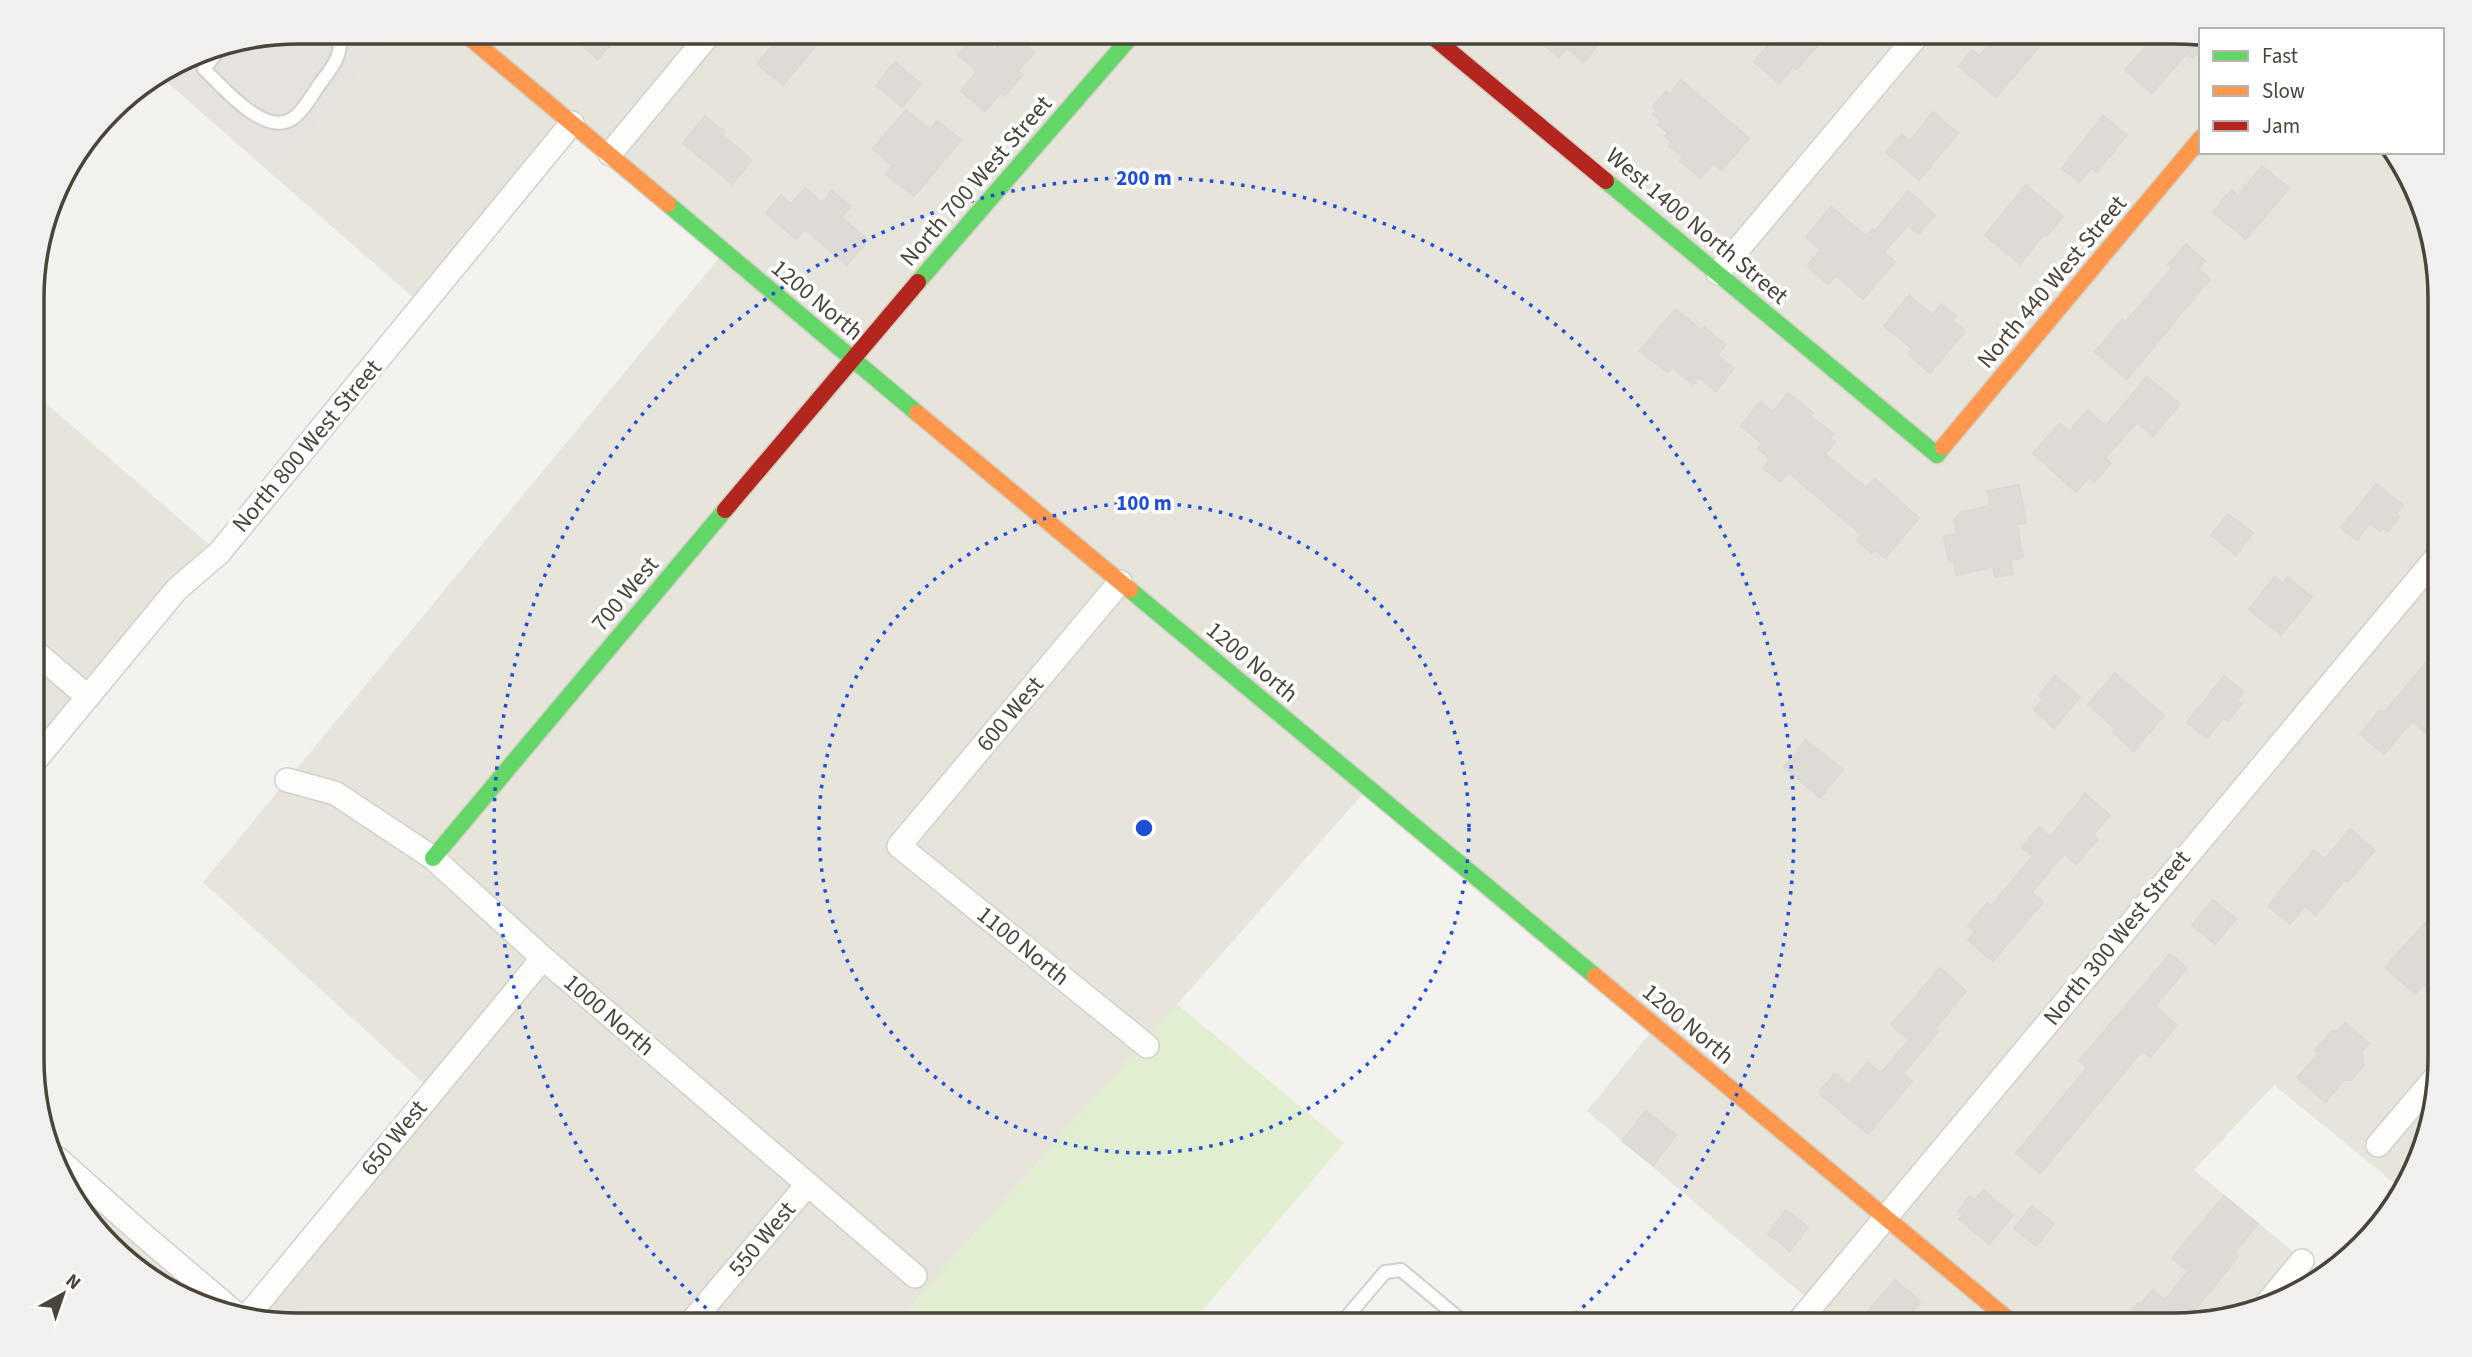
<svg xmlns="http://www.w3.org/2000/svg" width="2472" height="1357" viewBox="0 0 2472 1357" font-family="'Source Sans 3',sans-serif">
<style>
.residential{fill:#e7e4dc}
.industrial{fill:#e6e2de}
.green{fill:#e1eecf}
.building{fill:#dedbd6;stroke:#dcd9d4;stroke-width:2}
.lines{fill:none;stroke-linecap:round;stroke-linejoin:round}
.lane-casing{stroke:#d2d0cb;stroke-width:16}
.street-casing{stroke:#d2d0cb;stroke-width:26}
.fast-casing{stroke:#d3cfc5;stroke-width:19}
.slow-casing{stroke:#d3cfc5;stroke-width:19}
.jam-casing{stroke:#d3cfc5;stroke-width:19}
.lane{stroke:#fdfdfc;stroke-width:12}
.street{stroke:#fdfdfc;stroke-width:23}
.fast{stroke:#63d668;stroke-width:16}
.slow{stroke:#ff974d;stroke-width:16}
.jam{stroke:#b3261e;stroke-width:16}
.ring{fill:none;stroke:#1d4ed8;stroke-width:3.5;stroke-dasharray:3.5 7}
.labels{text-anchor:middle;dominant-baseline:central;stroke-width:7;stroke-linejoin:round;paint-order:stroke}
.street-label{font-size:24px;fill:#4b4439;stroke:#fff}
.rim{fill:none;stroke:#4b4439;stroke-width:3.5}
.centre{fill:#1d4ed8;stroke:#fff;stroke-width:3.5}
.ring-label{font-size:21px;text-anchor:middle;font-weight:bold;fill:#1d4ed8;stroke:#fff;stroke-width:7;stroke-linejoin:round;paint-order:stroke}
</style>
<rect width="100%" height="100%" fill="#f4f2ee"/>
<!-- residential -->
<path class="residential" d="M394,32h1781l26,3v117h196l29,60 14,68v796l-35,116 -131,-107 -80,85 130,107 -16,13 -117,35h-395l18,-21 -227,-193 68,-84 -287,-239 -465,527 12,10h-618l-52,-6 187,-228 -229,-209 521,-630 -152,-128 -149,182 -149,-130z
M34,393l185,160 -185,209z
M58,1159l171,158 -64,-27 -88,-82z"/>
<!-- industrial -->
<path class="industrial" d="M298,32h96l-120,144 -115,-101 37,-23z"/>
<!-- green -->
<path class="green" d="M1177,1004l167,139 -154,182h-274l-13,-10z"/>
<!-- building -->
<path class="building" d="M586,32h35l-23,27 -20,-18z
M784,32h43l-44,53 -26,-21z
M1010,32l24,20 -16,19 5,4 -19,21 -4,-3 -15,18 -24,-20 16,-20 -19,-16 18,-21 19,16z
M1528,32h61l12,9 -17,21 -17,-14 -8,9z
M1780,32h49l-32,37 -4,-2 -14,16 -25,-21z
M2000,32h31l12,10 -47,55 -37,-31 13,-16 7,6z
M2159,32l42,3v14l-8,9 -6,-5 -35,40 -27,-23z
M895,62l26,22 -19,23 -26,-22z
M1681,80l68,58 -27,32 -9,-7 -13,15 -20,-17 3,-4 -14,-11 3,-4 -7,-6 3,-3 -10,-8 3,-4 -8,-7 3,-4 -3,-3 13,-16 4,3z
M906,110l24,20 7,-9 24,19 -47,56 -28,-22 7,-8 -20,-17z
M1933,112l25,21 -39,47 -33,-28 16,-18 8,7z
M705,116l20,16 -3,3 30,25 -20,24 -49,-41z
M2103,116l24,19 -30,37 -6,-4 -11,14 -18,-14z
M2262,166l27,22 -43,51 -33,-27 18,-22 7,6z
M2026,185l37,31 -16,20 -3,-2 -24,30 -35,-29z
M805,188l17,15 10,-12 19,15 -10,11 27,23 -21,25 -42,-36 -9,10 -30,-26 15,-18 10,9z
M1908,191l27,24 -16,19 -11,-9 -24,27 11,10 -32,37 -27,-24 -8,9 -21,-18 14,-16 -15,-13 25,-30 35,29 6,-7 3,2z
M2186,244l19,17 -7,8 12,10 -83,100 -32,-27 27,-32 3,3 47,-55 -4,-3z
M1909,295l24,20 8,-11 15,12 -4,4 13,11 -35,42 -22,-19 4,-5 -28,-23z
M1676,309l25,21 3,-3 22,18 -9,10 17,14 -18,22 -17,-14 -6,7 -21,-17 -4,5 -29,-21z
M2147,377l33,27 -27,32 -16,-14 -32,36 6,5 -17,19 -5,-5 -13,15 -43,-39 27,-30 9,9 19,-22 18,16z
M1788,393l25,20 -3,3 23,18 -3,4 5,4 -10,12 41,34 9,-9 44,39 -34,40 -10,-8 -3,3 -15,-12 5,-6 -74,-63 -8,10 -17,-14 7,-9 -12,-11 4,-5 -21,-17 19,-24 13,10z
M2376,484l27,21 -7,9 3,3 -11,14 -5,-3 -3,3 -10,-8 -13,17 -16,-12z
M2019,485l7,38 -9,1 6,33 -12,3 2,14 -18,3 -2,-10 -37,8 -2,-15 -5,1 -5,-25 13,-2 -3,-14 7,-8 29,-6 -3,-15z
M2228,514l25,19 -17,22 -25,-20z
M2275,577l8,6 4,-6 25,20 -31,38 -32,-26z
M2440,646v99l-28,-24 -28,33 -24,-20 20,-24 4,3z
M2115,673l49,42 -30,36 -21,-19 3,-3 -28,-24z
M2055,676l25,21 -26,31 -20,-18 9,-11 -4,-4z
M2224,676l19,16 -6,8 5,4 -14,17 -5,-3 -16,20 -20,-16z
M1806,740l37,30 -23,28 -36,-31z
M2085,794l25,21 -17,20 5,4 -22,25 -12,-10 -32,38 11,10 -50,59 -25,-21 7,-8 -7,-6 19,-23 4,3 42,-50 -11,-9 17,-20 11,10z
M2350,829l25,21 -27,32 -3,-3 -29,36 -11,-9 -15,18 -22,-18 46,-56 11,9z
M2213,900l23,19 -21,25 -23,-19z
M2440,907v68l-12,14 -4,-5 -9,10 -30,-27z
M2170,954l17,14 -32,38 22,19 -27,32 -8,-6 -102,122 -24,-20 71,-85 -8,-7z
M1940,968l26,23 -31,38 3,3 -35,41 9,8 -44,53 -49,-41 16,-20 14,12 19,-23 13,11 28,-33 -18,-15z
M2345,1023l24,20 -7,8 1,15 -11,14h-8l-19,22 -28,-24 22,-25 -4,-3 18,-20 3,3z
M1646,1111l30,24 -23,30 -31,-24z
M1983,1190l30,25 -24,29 -30,-25 4,-4 -5,-4 12,-15 5,4z
M2224,1196l34,28 -24,29 4,4 -55,68h-63l18,-22 2,2 12,-15 13,10 23,-29 -16,-13z
M2032,1206l22,18 -18,22 -22,-18z
M1786,1210l22,17 -18,24 -22,-17z
M1895,1280l26,22 -20,23h-45z"/>
<g class="lines">
<defs>
<path id="lane" d="M221,47l-17,22c18,17 60,68 88,50 11,-7 20,-24 27,-34 15,-20 23,-28 21,-53
M1340,1325l45,-53 16,-2 66,55"/>
<path id="street" d="M610,154l101,-122
M1718,273l202,-241
M1120,582l-221,264 248,200
M34,651l54,46
M34,762l143,-173 42,-36 353,-430
M287,780l48,13 98,65 110,100 372,318
M2378,1145l62,-73
M58,1159l84,75 99,84
M2268,1302l34,-41
M245,1319l298,-361
M689,1325l118,-140
M1796,1325l644,-772"/>
<path id="fast" d="M1606,181l331,274 6,-8
M668,204l249,209
M918,282l217,-250
M1130,590l465,386
M433,858l292,-348"/>
<path id="slow" d="M463,32l205,172
M917,413l213,177
M1943,447l258,-309
M1595,976l420,349"/>
<path id="jam" d="M1427,32l179,149
M725,510l193,-228"/>
</defs>
<!-- lane casing -->
<use href="#lane" class="lane-casing"/>
<!-- street casing -->
<use href="#street" class="street-casing"/>
<!-- fast casing -->
<use href="#fast" class="fast-casing"/>
<!-- slow casing -->
<use href="#slow" class="slow-casing"/>
<!-- jam casing -->
<use href="#jam" class="jam-casing"/>
<!-- lane -->
<use href="#lane" class="lane"/>
<!-- street -->
<use href="#street" class="street"/>
<!-- fast -->
<use href="#fast" class="fast"/>
<!-- slow -->
<use href="#slow" class="slow"/>
<!-- jam -->
<use href="#jam" class="jam"/>
</g>
<!-- distance rings -->
<g class="ring">
<circle cx="1144" cy="828" r="325"/>
<path d="M722 1322A650 650 0 1 1 1566 1322"/>
</g>
<g class="labels">
<!-- street labels -->
<g class="street-label">
<text transform="translate(976 181) rotate(-49)">North 700 West Street</text>
<text transform="translate(1697 226) rotate(40)">West 1400 North Street</text>
<text transform="translate(2052 282) rotate(-50)">North 440 West Street</text>
<text transform="translate(817 300) rotate(40)">1200 North</text>
<text transform="translate(307 446) rotate(-50)">North 800 West Street</text>
<text transform="translate(625 594) rotate(-50)">700 West</text>
<text transform="translate(1252 662) rotate(40)">1200 North</text>
<text transform="translate(1010 714) rotate(-50)">600 West</text>
<text transform="translate(2117 938) rotate(-51)">North 300 West Street</text>
<text transform="translate(1023 946) rotate(39)">1100 North</text>
<text transform="translate(609 1015) rotate(41)">1000 North</text>
<text transform="translate(1688 1024) rotate(40)">1200 North</text>
<text transform="translate(394 1138) rotate(-51)">650 West</text>
<text transform="translate(762 1239) rotate(-50)">550 West</text>
</g>
</g>
<!-- crop -->
<path d="M0 0H2472V1357H0ZM298 44H2174A254 254 0 0 1 2428 298V1059A254 254 0 0 1 2174 1313H298A254 254 0 0 1 44 1059V298A254 254 0 0 1 298 44Z" fill="#f1f0ef" fill-rule="evenodd"/>
<path class="rim" d="M298 44H2174A254 254 0 0 1 2428 298V1059A254 254 0 0 1 2174 1313H298A254 254 0 0 1 44 1059V298A254 254 0 0 1 298 44Z"/>
<circle cx="1144" cy="828" r="10" class="centre"/>
<g class="ring-label">
<text x="1144" y="185">200 m</text>
<text x="1144" y="510">100 m</text>
</g>
<!-- legend -->
<rect x="2199" y="28" width="245" height="126" fill="#ffffff" stroke="#b7b4b0" stroke-width="2"/>
<rect x="2213" y="51" width="35" height="10" fill="#63d668" stroke="#b7b4b0" stroke-width="2"/>
<text x="2262" y="63" font-size="21" fill="#4b4439">Fast</text>
<rect x="2213" y="86" width="35" height="10" fill="#ff974d" stroke="#b7b4b0" stroke-width="2"/>
<text x="2262" y="98" font-size="21" fill="#4b4439">Slow</text>
<rect x="2213" y="121" width="35" height="10" fill="#b3261e" stroke="#b7b4b0" stroke-width="2"/>
<text x="2262" y="133" font-size="21" fill="#4b4439">Jam</text>
<!-- north arrow -->
<g transform="translate(63 1294) rotate(40)" stroke="#ffffff" stroke-width="5" paint-order="stroke">
<path d="M0-5L12 26L0 18L-12 26Z" fill="#4b4439"/>
<text y="-10" font-size="19" font-weight="bold" text-anchor="middle" fill="#4b4439">N</text>
</g>
</svg>
